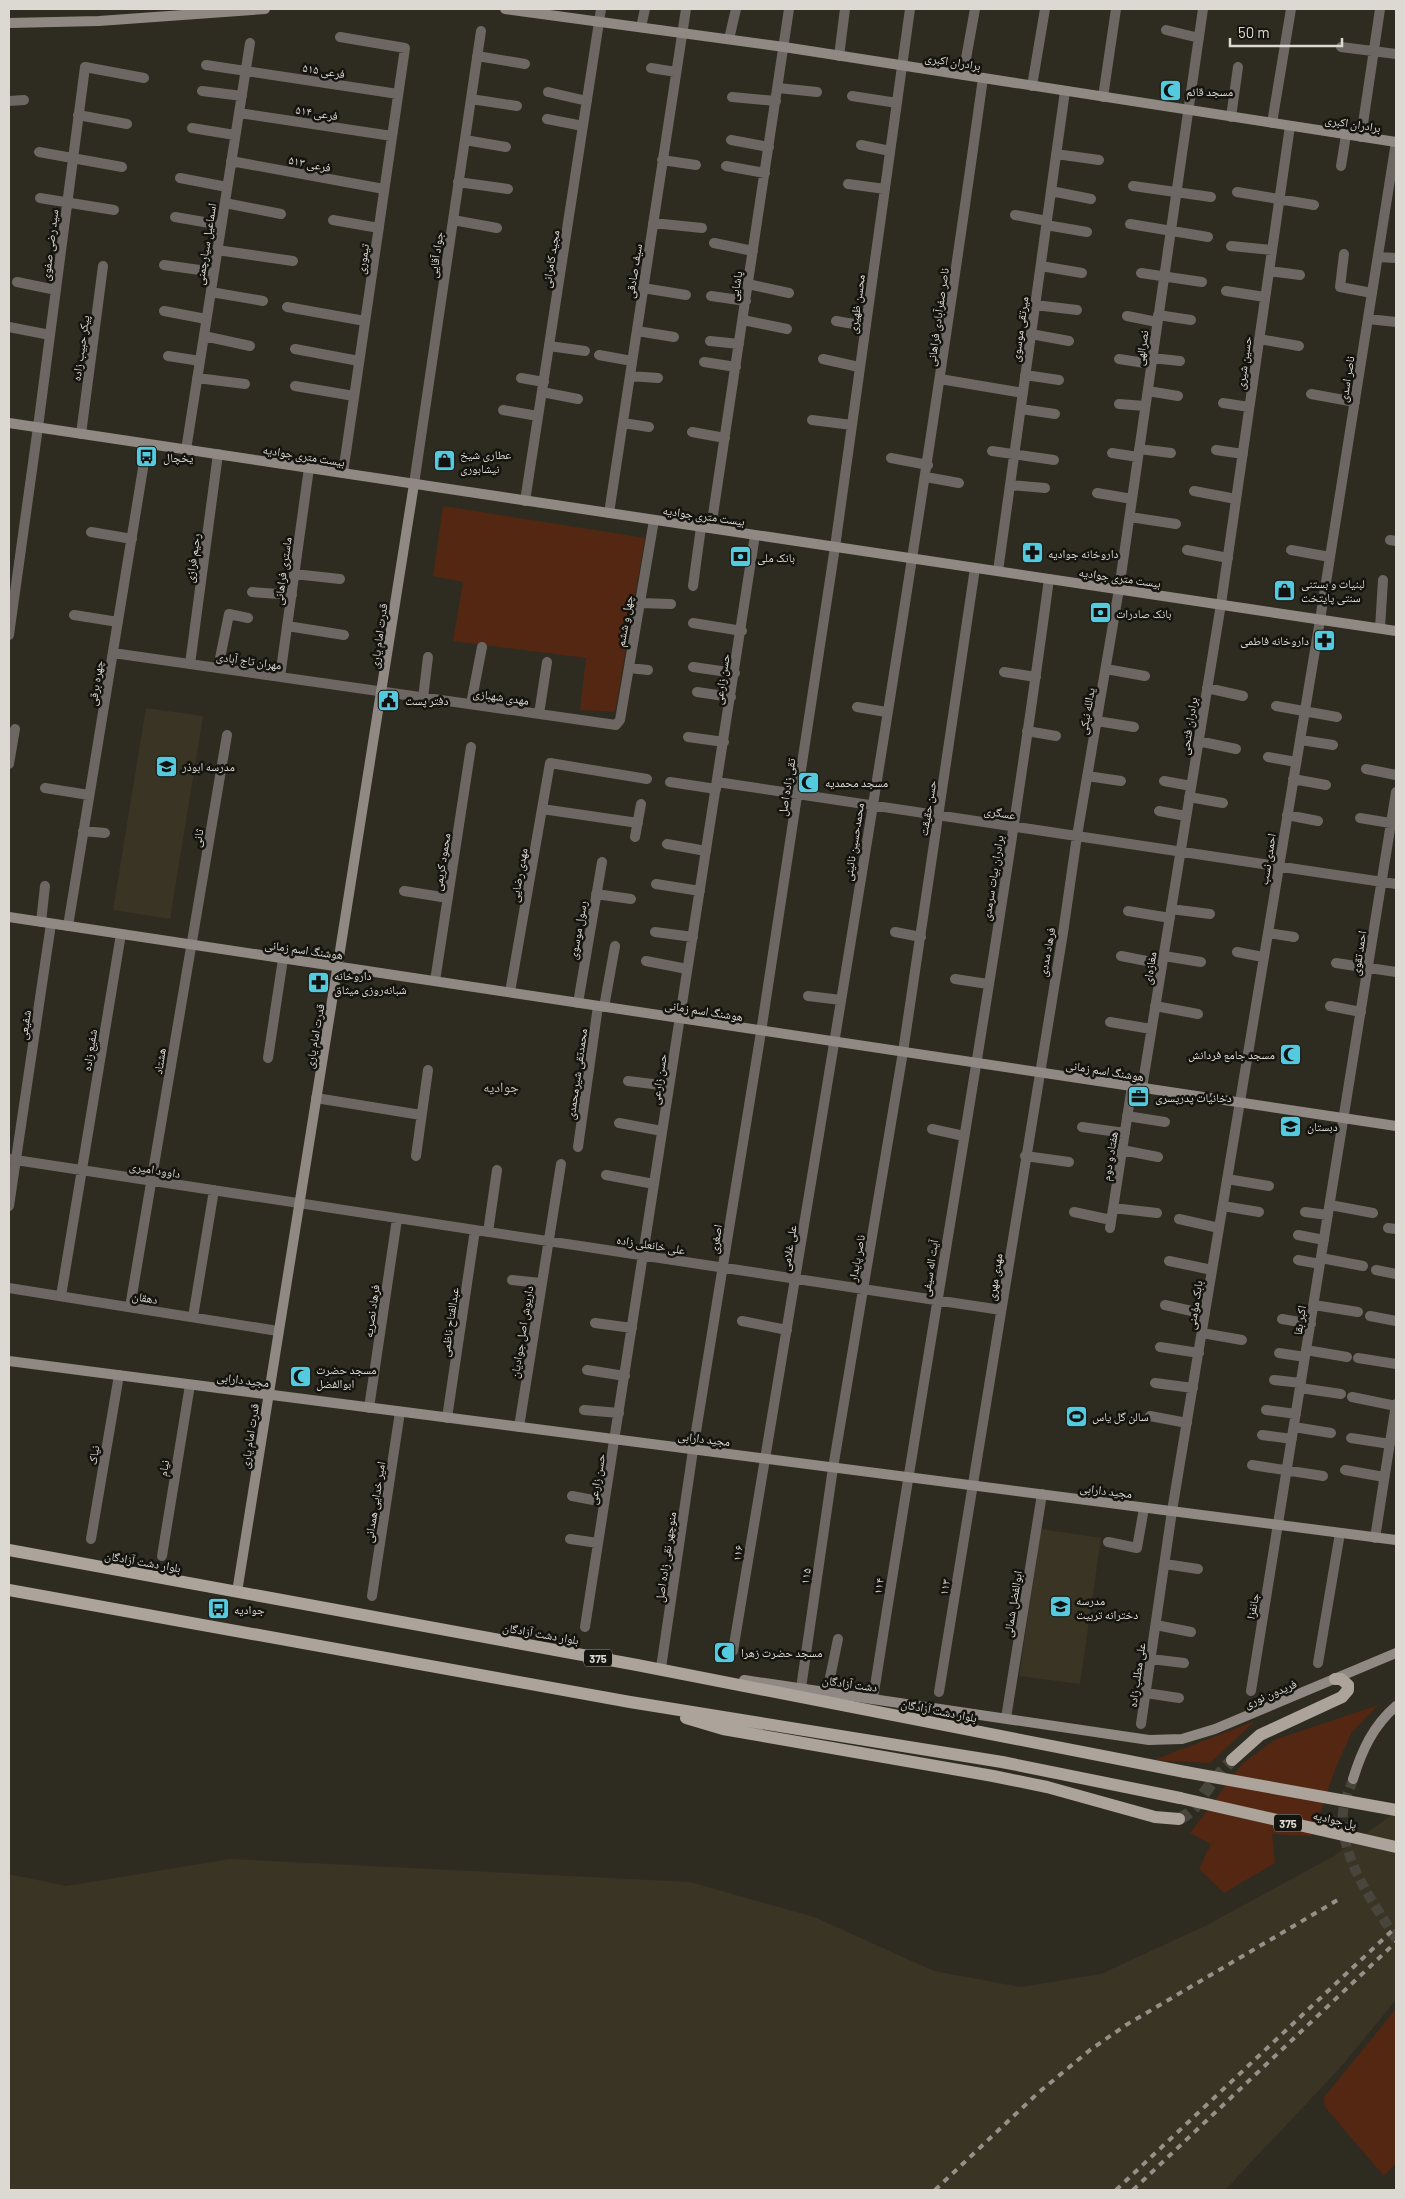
<svg xmlns="http://www.w3.org/2000/svg" width="1405" height="2199" viewBox="0 0 1405 2199" font-family="Barlow,'Noto Naskh Arabic',sans-serif">
<style>
.built{fill:#3a3424}
.green{fill:#542713}
.lines{fill:none;stroke-linecap:round;stroke-linejoin:round}
.secondary-tunnel{stroke:#48453c;stroke-width:10;stroke-dasharray:10 5;stroke-linecap:butt}
.primary-tunnel{stroke:#48453c;stroke-width:12;stroke-dasharray:12 6;stroke-linecap:butt}
.street{stroke:#6c6763;stroke-width:10}
.secondary{stroke:#908983;stroke-width:10}
.primary{stroke:#aca39b;stroke-width:12}
.rail{stroke:#949189;stroke-width:4;stroke-dasharray:6 6;stroke-linecap:butt}
.primary-bridge{stroke:#aca39b;stroke-width:12}
.labels{text-anchor:middle;dominant-baseline:central;stroke-width:5;stroke-linejoin:round;paint-order:stroke}
.shield{fill:#15140f;stroke:#a09e98;stroke-width:1}
.shield-label{font-size:11px;font-weight:bold;fill:#dcd9d3}
.street-label{font-size:12px;fill:#dcd9d3;stroke:#15140f}
.poi-label{font-size:12px;fill:#dcd9d3;stroke:#15140f;text-anchor:start}
.neighbourhood-label{font-size:14px;fill:#c3bfb2;stroke:#15140f}
</style>
<rect width="100%" height="100%" fill="#2e2b21"/>
<!-- built -->
<path class="built" d="M146,708l57,8 -33,203 -57,-9z
M1041,1529l60,9 -21,146 -61,-8z
M1396,1812v188l-58,70 -113,120h-1216v-316l57,12 164,-27 460,23 124,35 120,54 87,16 80,-13 106,-49 127,-69z"/>
<!-- green -->
<path class="green" d="M443,506l202,32 -30,174 -35,-2 6,-52 -133,-17 10,-59 -30,-6z
M1378,1705l-26,27 -16,35 -24,69 -40,-2 3,29 -51,30 -25,-24 12,-25 -21,-11 52,-69 32,-24z
M1255,1721l-45,42 -56,-3z
M1396,2009v154l-12,13 -59,-69 -1,-10z"/>
<g class="lines">
<!-- secondary-tunnel -->
<path class="secondary-tunnel" d="M1353,1779c-3,10 -9,22 -10,33 -4,45 31,91 53,127"/>
<!-- primary-tunnel -->
<path class="primary-tunnel" d="M1179,1819c16,-7 19,-18 29,-31 7,-10 16,-19 24,-28"/>
<!-- street -->
<path class="street" d="M641,27l4,-18
M1166,30l33,8
M340,37l65,11 -62,425
M729,39l7,-30
M1341,47l55,7
M477,56l48,8
M839,56l6,-47
M206,65l192,29
M651,68l25,4
M963,75l12,-66
M1032,86l13,-77
M778,88l39,4
M202,91l40,5
M548,92l39,9
M852,96l45,7
M732,97l44,4
M1103,97l13,-88
M471,99l46,7
M9,101l15,-1
M239,113l153,23
M78,115l49,9
M1231,117l7,-50
M547,119l36,7
M1272,123l19,-114
M192,128l43,7
M1361,137l19,-128
M465,140l41,7
M731,140l38,7
M861,145l29,6
M39,152l83,15
M1056,154l43,6
M662,160l34,5
M231,161l153,28
M726,166l39,7
M1341,166l5,-31
M180,178l47,9
M458,182l50,7
M848,184l37,5
M1133,186l78,11
M1051,191l40,8
M1237,192l77,13
M40,198l74,12
M225,203l56,11
M1015,215l32,6
M175,217l46,8
M333,220l46,8
M453,220l44,8
M653,223l49,5
M1130,224l78,13
M1046,225l41,7
M714,243l39,8
M1231,246l41,4
M217,250l76,11
M1344,254l-4,33 32,6
M1378,257l18,1
M164,265l50,7
M1041,266l41,7
M1269,271l31,4
M1141,273l61,9
M17,282l39,8
M748,284l41,9
M643,288l43,7
M1226,291l39,6
M211,292l52,9
M711,296l35,5
M1035,305l42,5
M287,307l78,14
M164,311l42,8
M1158,315l33,5
M1127,316l30,6
M1368,319l28,3
M743,320l44,9
M836,321l30,5
M9,327l41,8
M637,331l37,6
M1031,334l38,7
M204,336l46,10
M1259,339l40,7
M710,341l29,3
M549,346l36,5
M295,349l64,12
M599,355l33,6
M168,356l32,5
M1152,358l28,3
M823,359l36,8
M1119,359l32,5
M704,362l32,5
M1025,375l34,5
M630,376l28,2
M197,378l48,6
M521,378l23,4
M940,379l83,14
M295,386l59,10
M1148,391l30,5
M542,392l36,7
M1311,394l44,8
M1223,403l26,4
M1119,404l26,2
M1021,409l34,5
M503,410l35,6
M812,420l40,5
M623,423l26,4
M692,432l33,6
M81,434l22,-168
M1139,449l32,4
M186,450l64,-407
M1216,450l27,4
M992,451l62,9
M1112,453l26,4
M891,458l37,7
M926,477l33,6
M414,484l67,-453
M1010,485l35,3
M1194,491l42,8
M1097,493l35,6
M525,501l76,-492
M609,513l77,-504
M1130,517l46,7
M711,528l78,-519
M91,532l41,7
M1390,540l6,1
M1187,550l41,8
M1291,550l39,7
M998,571l67,-480
M294,574l46,5
M693,586l8,-59
M252,592l40,3
M640,603l31,1
M74,615l44,7
M693,623l49,8
M287,626l57,9
M1380,628l3,-48
M9,635l29,-208 47,-360 59,11
M113,653l503,72 4,-5 34,-200
M190,664l28,-210
M693,667l42,6
M218,668l11,-54 19,4
M629,668l19,2
M1106,669l39,7
M1004,672l32,5
M280,677l29,-209
M1207,688l36,8
M697,692l34,5
M423,698l5,-41
M471,704l11,-57
M1276,706l61,11
M857,707l29,5
M539,714l8,-52
M1097,721l37,6
M1027,731l29,5
M688,737l36,5
M1301,740l32,5
M1198,741l38,8
M1268,757l28,5
M9,764l6,-35
M1366,769l30,6
M1087,776l34,5
M1293,779l33,6
M1164,781l27,5
M670,782l46,7
M717,782l679,102
M45,788l44,7
M1189,797l34,6
M542,809l96,14
M1159,811l27,5
M1287,815l31,6
M1360,818l36,6
M83,831l22,2
M635,837l6,-33
M667,844l39,7
M656,884l44,7
M404,891l44,7
M596,894l35,5
M1171,909l39,5
M1128,911l42,7
M41,922l4,-36
M68,926l79,-482
M655,932l38,5
M895,932l26,5
M1268,933l26,4
M1237,952l26,5
M1121,956l41,8
M1164,956l37,6
M646,961l41,8
M1336,963l60,9
M955,979l33,5
M435,981l36,-234
M510,992l40,-229 97,16
M808,996l33,4
M578,1003l24,-141
M1155,1006l43,8
M1330,1006l31,6
M604,1007l11,-61
M1110,1022l41,7
M268,1058l15,-99
M628,1081l41,5
M1142,1088l79,-484 69,-478
M316,1098l105,17
M1127,1116l38,6
M619,1123l43,8
M1082,1127l43,6
M932,1129l32,7
M578,1147l20,-141
M1122,1150l36,7
M416,1156l12,-86
M1025,1156l44,6
M9,1159l992,151
M606,1175l48,9
M1227,1179l42,7
M1330,1205l43,8
M9,1206l42,-282
M1223,1206l36,6
M1113,1208l44,5
M1074,1212l37,8
M1305,1212l23,3
M1179,1219l40,9
M1110,1228l22,-142
M1388,1228l8,1
M488,1232l9,-62
M1298,1235l26,5
M1321,1258l42,8
M1298,1260l22,4
M1169,1261l43,9
M1376,1270l20,4
M512,1280l29,3
M9,1288l269,43
M61,1296l60,-362
M1165,1305l40,9
M1314,1305l44,7
M130,1307l97,-572
M1370,1316l26,5
M193,1317l21,-127
M1282,1319l29,5
M742,1321l45,9
M595,1323l37,5
M1202,1333l40,7
M1160,1347l39,6
M1306,1350l41,7
M1279,1353l26,4
M1358,1358l38,6
M587,1370l38,6
M1274,1380l27,3
M1155,1383l38,5
M1300,1388l41,6
M1352,1397l44,9
M369,1408l28,-189
M584,1410l35,3
M1266,1410l30,4
M1150,1416l37,7
M447,1418l28,-188
M519,1427l42,-263
M1294,1427l37,6
M1262,1435l30,4
M1351,1438l39,6
M1252,1465l71,11
M1345,1470l39,7
M572,1496l32,6
M1375,1538l21,-134
M91,1539l28,-164
M570,1539l28,4
M1108,1542l29,6 7,-40
M162,1556l28,-171
M1165,1564l33,5
M372,1596l28,-184
M1156,1625l35,7
M585,1627l170,-1092
M733,1651c87,-524 177,-1047 250,-1573
M1151,1659l33,4
M1318,1663l22,-130
M661,1668l32,-218 68,-418 74,-485 75,-538
M801,1688l32,-220 70,-416 72,-484
M1251,1691l145,-899
M827,1692l11,-53
M939,1692l124,-759 14,-97 42,-247 84,-580
M1146,1693l33,5
M873,1699c58,-373 126,-746 176,-1120
M1006,1718l36,-224
M1141,1724l31,-213 148,-891 76,-478"/>
<!-- secondary -->
<path class="secondary" d="M505,9l279,38 612,95
M9,23l90,-2 166,-12
M9,423l1387,208
M9,917l1387,209
M9,1361l1387,179
M237,1592c57,-370 121,-738 177,-1108
M744,1680l405,60 33,-1 33,-10 181,-76
M1353,1779c9,-29 20,-53 43,-73"/>
<!-- primary -->
<path class="primary" d="M9,1550l628,115 548,107
M9,1590l621,112 372,60 178,36
M686,1718l37,11 270,47 54,11 108,30 24,2
M1232,1760l28,-25 82,-38 6,-7v-5l-7,-6h-6"/>
<!-- rail -->
<path class="rail" d="M935,2190l103,-97 52,-43 36,-25 215,-127
M1116,2190l280,-263
M1133,2190l263,-248"/>
<!-- primary-bridge -->
<path class="primary-bridge" d="M1185,1772l211,38
M1180,1798l216,49"/>
</g>
<!-- icons -->
<defs>
<symbol id="mosque-square" viewBox="-11 -11 22 22"><rect x="-9" y="-9" width="18" height="18" rx="4" fill="#54cade" stroke="#15140f"/><path d="M3.5-4.9A6 6 0 1 0 3.5 4.9A5 5 0 1 1 3.5-4.9Z" fill="#111"/></symbol>
<symbol id="bus-square" viewBox="-11 -11 22 22"><rect x="-9" y="-9" width="18" height="18" rx="4" fill="#54cade" stroke="#15140f"/><path d="M-5-6H5V4H4V6H2V4H-2V6H-4V4H-5ZM-3.5-4V0h7V-4ZM-3.5 1.2v1.5H-2V1.2ZM2 1.2v1.5H3.5V1.2Z" fill="#111"/></symbol>
<symbol id="shop-square" viewBox="-11 -11 22 22"><rect x="-9" y="-9" width="18" height="18" rx="4" fill="#54cade" stroke="#15140f"/><path d="M-5-2.5h2.3a2.7 3.5 0 0 1 5.4 0H5L5.5 6h-11ZM-1.5-2.5h3a1.5 2.3 0 0 0-3 0Z" fill="#111"/></symbol>
<symbol id="pharmacy-square" viewBox="-11 -11 22 22"><rect x="-9" y="-9" width="18" height="18" rx="4" fill="#54cade" stroke="#15140f"/><path d="M-2-6h4v4h4v4h-4v4h-4v-4h-4v-4h4Z" fill="#111"/></symbol>
<symbol id="bank-square" viewBox="-11 -11 22 22"><rect x="-9" y="-9" width="18" height="18" rx="4" fill="#54cade" stroke="#15140f"/><path d="M-6-4H6V4H-6ZM0-2.3a2.3 2.3 0 1 0 0 4.6a2.3 2.3 0 1 0 0-4.6Z" fill="#111"/></symbol>
<symbol id="civic-square" viewBox="-11 -11 22 22"><rect x="-9" y="-9" width="18" height="18" rx="4" fill="#54cade" stroke="#15140f"/><path d="M-.6-6.5H3V-4.5H.6V-3L4-1V1h2V6H-6V1h2V-1L-.6-3ZM-1.2 2.5V6h2.4V2.5Z" fill="#111"/></symbol>
<symbol id="school-square" viewBox="-11 -11 22 22"><rect x="-9" y="-9" width="18" height="18" rx="4" fill="#54cade" stroke="#15140f"/><path d="M0-5L7-2L0 1L-7-2ZM-4 1L0 2.5L4 1V4Q0 6-4 4Z" fill="#111"/></symbol>
<symbol id="office-square" viewBox="-11 -11 22 22"><rect x="-9" y="-9" width="18" height="18" rx="4" fill="#54cade" stroke="#15140f"/><path d="M-6-3h4V-5.5h4V-3h4V5H-6ZM-1-4.5V-3h2v-1.5ZM-6 0V1H6V0Z" fill="#111"/></symbol>
<symbol id="stadium-square" viewBox="-11 -11 22 22"><rect x="-9" y="-9" width="18" height="18" rx="4" fill="#54cade" stroke="#15140f"/><path d="M0-5a6.5 5 0 1 0 0 10a6.5 5 0 1 0 0-10ZM-3.5-1.8h7v3.6h-7Z" fill="#111"/></symbol>
</defs>
<g fill-rule="evenodd">
<use href="#mosque-square" x="1158" y="78" width="25" height="25"/>
<use href="#bus-square" x="134" y="444" width="25" height="25"/>
<use href="#shop-square" x="432" y="448" width="25" height="25"/>
<use href="#pharmacy-square" x="1020" y="540" width="25" height="25"/>
<use href="#bank-square" x="728" y="544" width="25" height="25"/>
<use href="#shop-square" x="1272" y="578" width="25" height="25"/>
<use href="#bank-square" x="1088" y="600" width="25" height="25"/>
<use href="#pharmacy-square" x="1312" y="628" width="25" height="25"/>
<use href="#civic-square" x="376" y="688" width="25" height="25"/>
<use href="#school-square" x="154" y="754" width="25" height="25"/>
<use href="#mosque-square" x="796" y="770" width="25" height="25"/>
<use href="#pharmacy-square" x="306" y="970" width="25" height="25"/>
<use href="#mosque-square" x="1278" y="1042" width="25" height="25"/>
<use href="#office-square" x="1126" y="1084" width="25" height="25"/>
<use href="#school-square" x="1278" y="1114" width="25" height="25"/>
<use href="#mosque-square" x="288" y="1364" width="25" height="25"/>
<use href="#stadium-square" x="1064" y="1404" width="25" height="25"/>
<use href="#school-square" x="1048" y="1594" width="25" height="25"/>
<use href="#bus-square" x="206" y="1596" width="25" height="25"/>
<use href="#mosque-square" x="712" y="1640" width="25" height="25"/>
</g>
<g class="labels">
<!-- shield labels -->
<g class="shield">
<rect x="584" y="1649.5" width="28" height="17" rx="4"/>
<rect x="1274" y="1814.5" width="28" height="17" rx="4"/>
</g>
<g class="shield-label">
<text x="598" y="1658">375</text>
<text x="1288" y="1823">375</text>
</g>
<!-- street labels -->
<g class="street-label">
<text transform="translate(953 61) rotate(9)">برادران اکبری</text>
<text transform="translate(324 70) rotate(9)">فرعی ۵۱۵</text>
<text transform="translate(317 112) rotate(9)">فرعی ۵۱۴</text>
<text transform="translate(1353 123) rotate(9)">برادران اکبری</text>
<text transform="translate(310 163) rotate(11)">فرعی ۵۱۳</text>
<text transform="translate(205 244) rotate(-81)">اسماعیل سیارچمنی</text>
<text transform="translate(49 245) rotate(-83)">سید رضی صفوی</text>
<text transform="translate(435 255) rotate(-82)">جواد آقایی</text>
<text transform="translate(362 259) rotate(-82)">تیموری</text>
<text transform="translate(550 259) rotate(-81)">مجید کامرانی</text>
<text transform="translate(633 271) rotate(-81)">سیف صادقی</text>
<text transform="translate(735 286) rotate(-81)">پاشایی</text>
<text transform="translate(856 304) rotate(-82)">محسن ظهیری</text>
<text transform="translate(937 317) rotate(-82)">ناصر صفرآبادی فراهانی</text>
<text transform="translate(1019 329) rotate(-82)">میرتقی موسوی</text>
<text transform="translate(80 348) rotate(-82)">پیکر حبیب زاده</text>
<text transform="translate(1141 348) rotate(-82)">نصرالهی</text>
<text transform="translate(1243 363) rotate(-82)">حسین شیری</text>
<text transform="translate(1346 379) rotate(-81)">ناصر اسدی</text>
<text transform="translate(304 455) rotate(9)">بیست متری جوادیه</text>
<text transform="translate(704 515) rotate(8)">بیست متری جوادیه</text>
<text transform="translate(192 558) rotate(-82)">رحیم فرازی</text>
<text transform="translate(282 571) rotate(-82)">ماستری فراهانی</text>
<text transform="translate(1120 577) rotate(8)">بیست متری جوادیه</text>
<text transform="translate(624 621) rotate(-80)">چهل و ششم</text>
<text transform="translate(378 636) rotate(-82)">قدرت امام یاری</text>
<text transform="translate(249 660) rotate(8)">مهران تاج آبادی</text>
<text transform="translate(721 679) rotate(-81)">حسن زارعی</text>
<text transform="translate(95 683) rotate(-81)">چهره برقی</text>
<text transform="translate(501 696) rotate(8)">مهدی شهبازی</text>
<text transform="translate(1086 711) rotate(-80)">یدالله نیکی</text>
<text transform="translate(1188 726) rotate(-81)">برادران فتحی</text>
<text transform="translate(786 787) rotate(-81)">تقی زاده اصل</text>
<text transform="translate(927 808) rotate(-81)">حسن حقیقت</text>
<text transform="translate(1000 812) rotate(9)">عسگری</text>
<text transform="translate(197 838) rotate(-80)">ثانی</text>
<text transform="translate(853 842) rotate(-81)">محمدحسین نائینی</text>
<text transform="translate(1267 859) rotate(-81)">احمدی نسب</text>
<text transform="translate(441 862) rotate(-81)">محمود کریمی</text>
<text transform="translate(518 875) rotate(-80)">مهدی رضایی</text>
<text transform="translate(992 878) rotate(-81)">برادران بیات سرمدی</text>
<text transform="translate(577 930) rotate(-80)">رسول موسوی</text>
<text transform="translate(304 949) rotate(8)">هوشنگ اسم زمانی</text>
<text transform="translate(1046 952) rotate(-80)">فرهاد مددی</text>
<text transform="translate(1358 953) rotate(-81)">احمد تقوی</text>
<text transform="translate(1149 968) rotate(-81)">مغازه‌ای</text>
<text transform="translate(704 1010) rotate(9)">هوشنگ اسم زمانی</text>
<text transform="translate(24 1025) rotate(-82)">شفیعی</text>
<text transform="translate(314 1036) rotate(-80)">قدرت امام یاری</text>
<text transform="translate(89 1050) rotate(-81)">شفیع زاده</text>
<text transform="translate(159 1061) rotate(-81)">هشتاد</text>
<text transform="translate(1105 1070) rotate(9)">هوشنگ اسم زمانی</text>
<text transform="translate(576 1074) rotate(-82)">محمدتقی شیرمحمدی</text>
<text transform="translate(658 1079) rotate(-81)">حسن زارعی</text>
<text transform="translate(1109 1156) rotate(-81)">هفتاد و دوم</text>
<text transform="translate(155 1169) rotate(9)">داوود امیری</text>
<text transform="translate(715 1239) rotate(-81)">اصغری</text>
<text transform="translate(651 1244) rotate(9)">علی خانعلی زاده</text>
<text transform="translate(788 1248) rotate(-81)">علی غلامی</text>
<text transform="translate(856 1258) rotate(-80)">ناصر پایدار</text>
<text transform="translate(929 1268) rotate(-81)">آیت اله سیفی</text>
<text transform="translate(994 1277) rotate(-81)">مهدی مهری</text>
<text transform="translate(145 1297) rotate(9)">دهقان</text>
<text transform="translate(1194 1305) rotate(-81)">بابک مؤمنی</text>
<text transform="translate(371 1311) rotate(-82)">فرهاد نصریه</text>
<text transform="translate(1299 1320) rotate(-81)">اکبر بقا</text>
<text transform="translate(449 1322) rotate(-82)">عبدالفتاح ناظمی</text>
<text transform="translate(521 1332) rotate(-81)">داریوش اصل جوادیان</text>
<text transform="translate(243 1379) rotate(7)">مجید دارابی</text>
<text transform="translate(249 1436) rotate(-81)">قدرت امام یاری</text>
<text transform="translate(704 1438) rotate(7)">مجید دارابی</text>
<text transform="translate(93 1455) rotate(-80)">نیاک</text>
<text transform="translate(163 1468) rotate(-81)">نیام</text>
<text transform="translate(596 1479) rotate(-80)">حسن زارعی</text>
<text transform="translate(1106 1490) rotate(7)">مجید دارابی</text>
<text transform="translate(374 1502) rotate(-81)">امیر خدایی همدانی</text>
<text transform="translate(737 1553) rotate(-81)">۱۱۶</text>
<text transform="translate(665 1557) rotate(-82)">منوچهر نقی‌ زاده اصل</text>
<text transform="translate(143 1561) rotate(10)">بلوار دشت آزادگان</text>
<text transform="translate(805 1576) rotate(-82)">۱۱۵</text>
<text transform="translate(878 1586) rotate(-81)">۱۱۴</text>
<text transform="translate(944 1587) rotate(-80)">۱۱۳</text>
<text transform="translate(1012 1604) rotate(-81)">ابوالفضل شمالی</text>
<text transform="translate(1252 1606) rotate(-80)">جانفزا</text>
<text transform="translate(541 1633) rotate(10)">بلوار دشت آزادگان</text>
<text transform="translate(1136 1675) rotate(-82)">علی مطلب زاده</text>
<text transform="translate(850 1683) rotate(8)">دشت آزادگان</text>
<text transform="translate(1270 1693) rotate(-23)">فریدون نوری</text>
<text transform="translate(939 1710) rotate(11)">بلوار دشت آزادگان</text>
<text transform="translate(1335 1819) rotate(13)">پل جوادیه</text>
</g>
<!-- poi labels -->
<g class="poi-label">
<text x="1186" y="91">مسجد قائم</text>
<text x="460" y="454">عطاری شیخ<tspan x="460" dy="14">نیشابوری</tspan></text>
<text x="163" y="457">یخچال</text>
<text x="1048" y="553">داروخانه جوادیه</text>
<text x="757" y="557">بانک ملی</text>
<text x="1301" y="583">لبنیات و بستنی<tspan x="1301" dy="14">سنتی پایتخت</tspan></text>
<text x="1116" y="613">بانک صادرات</text>
<text x="1309" y="640" text-anchor="end">داروخانه فاطمی</text>
<text x="405" y="700">دفتر پست</text>
<text x="182" y="766">مدرسه ابوذر</text>
<text x="825" y="782">مسجد محمدیه</text>
<text x="334" y="975">داروخانه<tspan x="334" dy="14">شبانه‌روزی میثاق</tspan></text>
<text x="1275" y="1054" text-anchor="end">مسجد جامع فردانش</text>
<text x="1155" y="1097">دخانیات پدرپسری</text>
<text x="1307" y="1126">دبستان</text>
<text x="316" y="1369">مسجد حضرت<tspan x="316" dy="14">ابوالفضل</tspan></text>
<text x="1092" y="1416">سالن گل یاس</text>
<text x="1076" y="1600">مدرسه<tspan x="1076" dy="14">دخترانه تربیت</tspan></text>
<text x="234" y="1609">جوادیه</text>
<text x="741" y="1652">مسجد حضرت زهرا</text>
</g>
<!-- neighbourhood labels -->
<g class="neighbourhood-label">
<text x="501" y="1086">جوادیه</text>
</g>
</g>
<!-- border -->
<rect width="1405" height="2199" fill="none" stroke="#dcd9d3" stroke-width="20"/>
<!-- scale -->
<path d="M1230 38v8h112v-8" fill="none" stroke="#dcd9d3" stroke-width="2.5"/>
<text x="1238" y="38" font-size="15" fill="#dcd9d3" stroke="#15140f" stroke-width="4" paint-order="stroke">50 m</text>
</svg>
